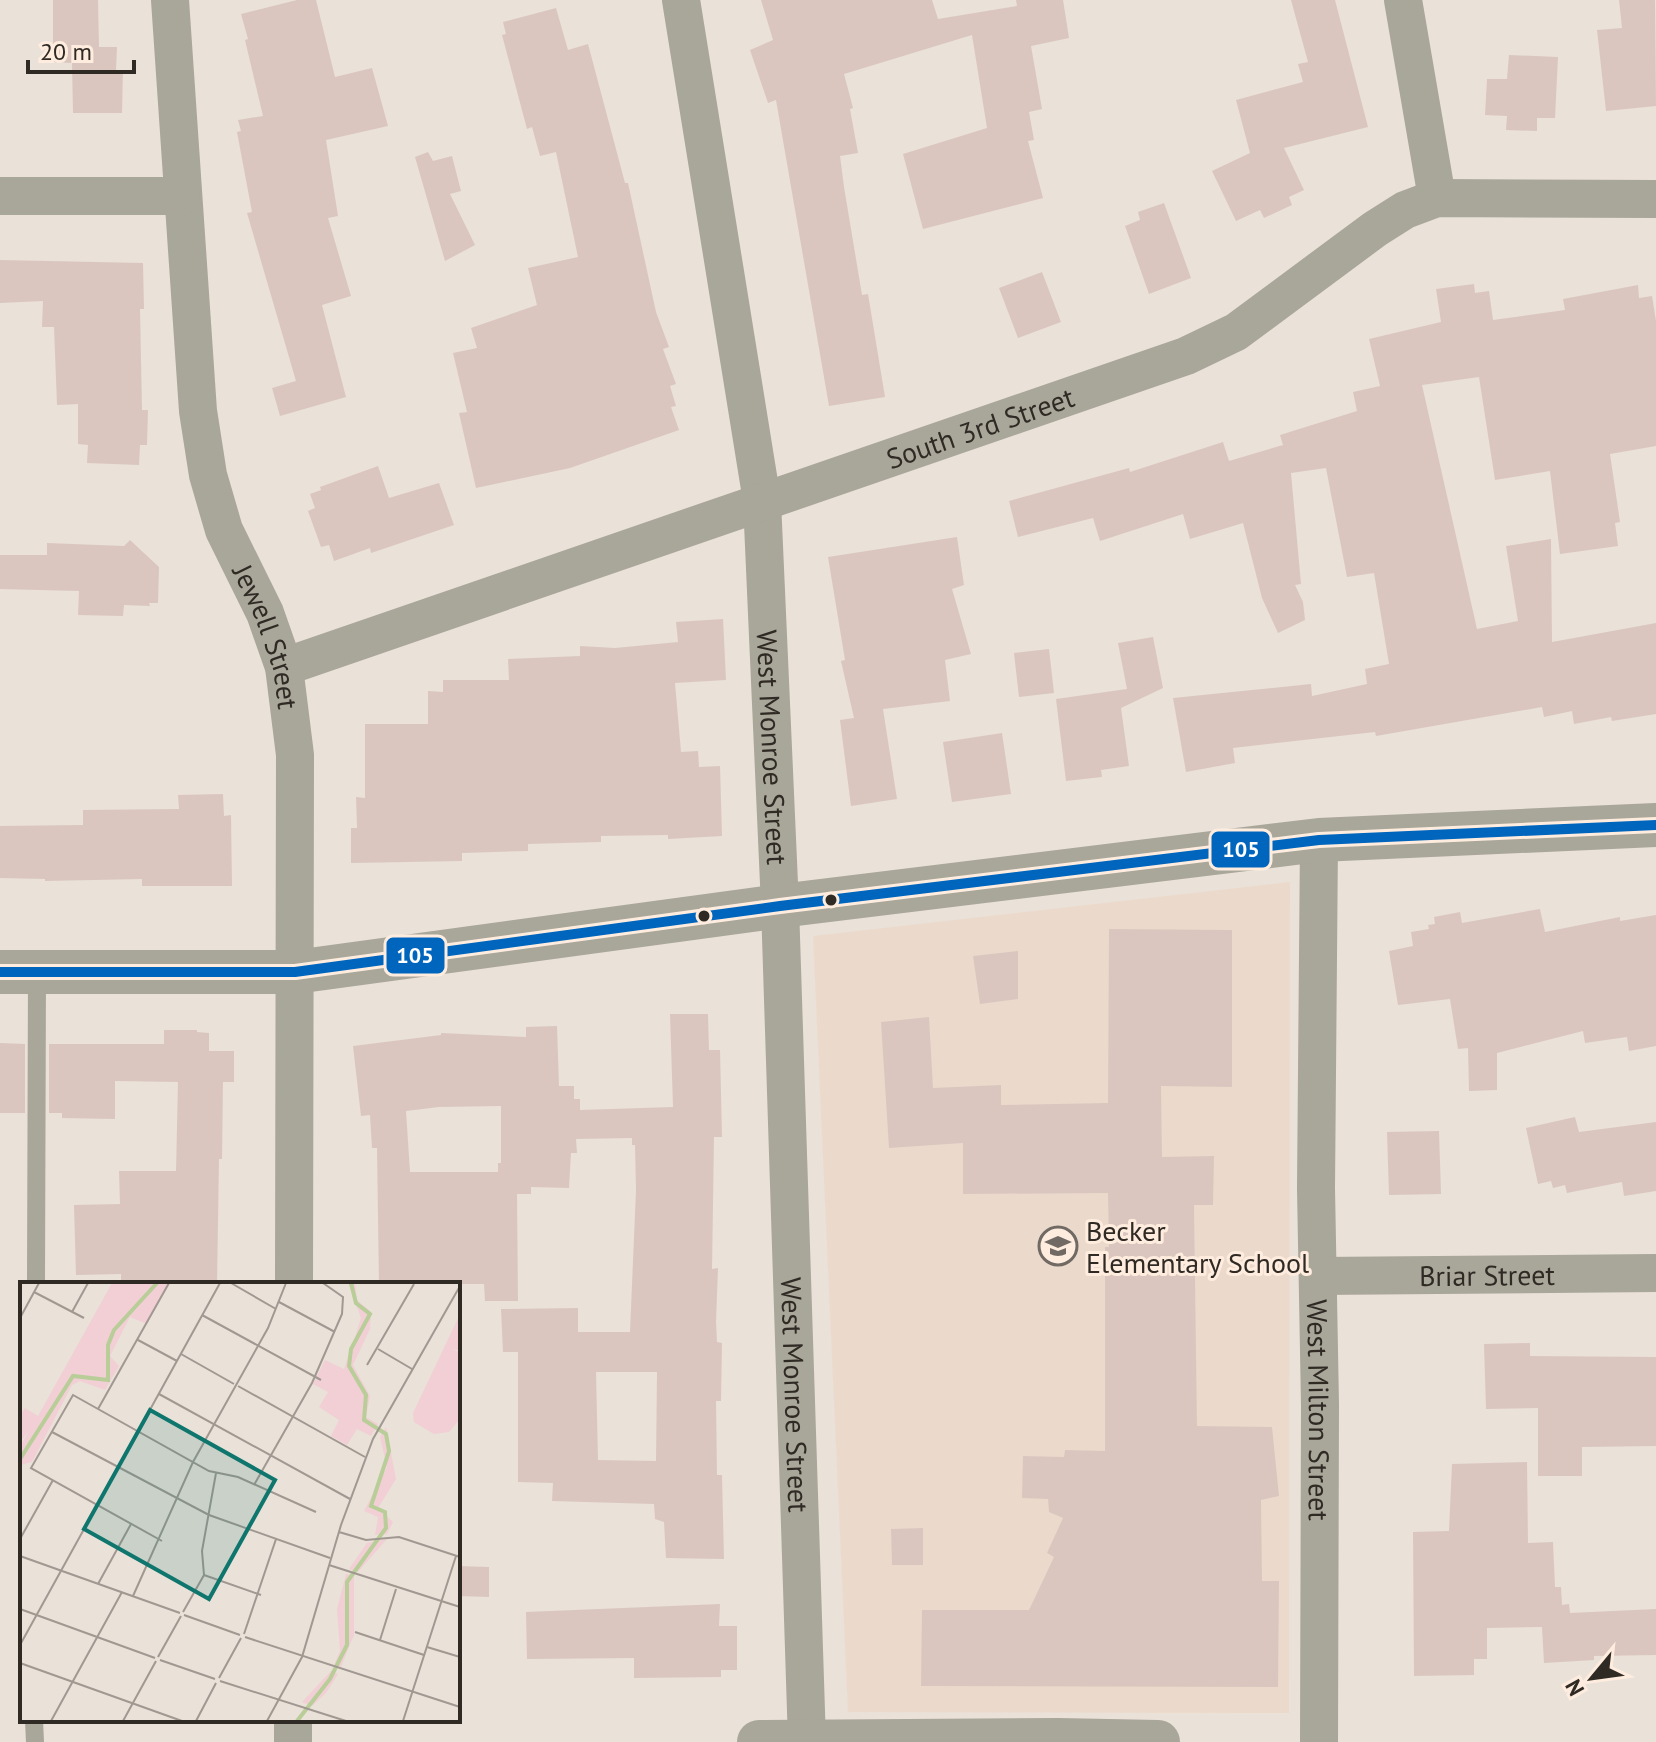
<svg xmlns="http://www.w3.org/2000/svg" width="1656" height="1742" viewBox="0 0 1656 1742" font-family="'PT Sans',sans-serif">
<style>
.built{fill:#ebdacb}
.building{fill:#dac6bf;fill-rule:evenodd}
.lines{fill:none;stroke-linecap:round;stroke-linejoin:round}
.service{stroke:#a9a69a;stroke-width:18}
.minor{stroke:#a9a69a;stroke-width:38}
.tertiary{stroke:#a9a69a;stroke-width:44}
.bus-1-casing{stroke:#feeddf;stroke-width:16}
.bus-1{stroke:#0065bd;stroke-width:10}
.bus-dot{fill:#302a25;stroke:#feeddf;stroke-width:3}
.labels{text-anchor:middle;dominant-baseline:central;stroke-width:6;stroke-linejoin:round;paint-order:stroke}
.street-label{font-size:28px;fill:#302a25;stroke:#feeddf}
.poi-label{font-size:28px;fill:#302a25;stroke:#feeddf;text-anchor:start}
.inset-river{fill:none;stroke:#b8cd98;stroke-width:4}
.inset-road{fill:none;stroke:#a09891;stroke-width:2}
.view{fill:#0f766e;fill-opacity:0.15;stroke:#0f766e;stroke-width:4}
.inset-edge{fill:none;stroke:#302a25;stroke-width:4}
.line-badge{stroke:#feeddf;stroke-width:3}
.badge-label{font-size:22px;text-anchor:middle;font-weight:bold;fill:#fff}
</style>
<rect width="100%" height="100%" fill="#eae1d9"/>
<!-- built -->
<path class="built" d="M1290,882l-1,831 -441,-1 -35,-776z"/>
<!-- building -->
<path class="building" d="M53,0h45l1,47h18l-1,23h7l-1,43h-49l-1,-50 -19,-1z
M297,0h19l19,77 37,-9 16,58 -62,14 12,76 -10,2 23,78 -29,9 24,92 -66,19 -8,-28 24,-7 -49,-168 5,-1 -15,-80 4,-1 -3,-11 25,-4 -18,-76 3,-1 -7,-25z
M761,0h171l6,19 79,-13 -1,-6h47l6,38 -38,8 11,63 -13,3 5,28 -6,1 15,57 -120,31 -20,-75 84,-26 -15,-93 -128,39 9,34 -3,1 8,44 -18,3 4,31 18,108 6,-1 17,103 -56,9 -53,-306 -8,3 -18,-53 23,-10z
M1291,0h44l33,127 -84,21 20,42 -15,7 3,8 -28,13 -4,-8 -24,11 -24,-50 38,-18 -14,-53 67,-18 -5,-18 10,-2z
M1619,0h36l1,106 -50,5 -9,-81 25,-2z
M556,8l12,42 20,-6 37,139h3l28,129 13,35 -6,2 13,35 -6,2 6,20 -5,1 8,23 -109,38 -94,20 -17,-75 8,-1 -14,-59 24,-5 -6,-20 66,-23 -9,-37 50,-11 -22,-105 -16,4 -8,-29 -5,2 -25,-94 4,-1 -3,-12z
M1509,55l49,2 -3,61h-18v13l-31,-1 1,-14 -22,-1 2,-36h20z
M428,152l5,9 19,-5 9,35 -11,3 25,51 -30,16 -30,-104z
M1164,203l27,75 -42,16 -24,-68 15,-6 -2,-8z
M0,260l143,3 1,46h-4l2,101h6l-1,35h-7l-1,20 -52,-2 1,-18 -10,-1v-40l-21,1 -3,-78h-12l1,-26 -43,2z
M1042,272l19,50 -43,16 -19,-50z
M1474,284l1,9 14,-2 4,29 72,-10 -2,-11 75,-14 1,13 13,-2 4,25v125l-46,8 10,68 -5,1 3,23 -58,8 -10,-83 -55,9 -16,-103 -57,8 55,244 41,-8 -12,-75 45,-7 1,103 104,-19v91l-44,7 -1,-4 -37,7 -2,-13 -28,6 -2,-10 -166,29 -1,-4 -142,16 2,15 -49,9 -13,-74 138,-14 1,12 55,-12 -2,-15 24,-5 -15,-91 -27,4 -21,-109 -35,5 10,111 -6,1 8,17 2,18 -27,13 -16,-35 -19,-75 -53,16 -7,-25 -83,27 -7,-23 -75,19 -9,-36 120,-33 1,4 93,-30 6,19 54,-16 -3,-10 77,-24 -4,-19 27,-6 -11,-47 72,-17 -5,-33z
M378,466l11,32 50,-15 15,42 -83,28 -1,-5 -36,13 -5,-16 -8,2 -13,-36 7,-3 -5,-14 11,-4 -1,-3z
M957,537l7,48 -12,4 19,65 -26,6 5,41 -67,8 14,90 -46,7 -11,-86 14,-2 -13,-57 4,-1 -17,-103z
M130,540l29,27 -1,36h-9l1,3 -26,-1 -1,11 -45,-1 1,-24 -79,-2v-34h47v-12l77,3z
M723,619l3,61 -51,3 6,69 17,-1 1,16 21,-1 2,70 -54,3v-4l-67,1v6l-73,2v7l-66,2v8l-111,2v-35h6l-1,-31 9,1v-74h63v-33l15,1v-12h66l-1,-21 72,-3v-10l35,2 63,-6 -2,-20z
M1153,637l10,51 -42,20 8,58 -28,4 1,7 -36,4 -10,-82 71,-10 -9,-46z
M1049,649l5,44 -35,4 -5,-44z
M1002,733l9,61 -59,8 -9,-60z
M223,794l1,22 7,-1 1,71h-90v-7l-97,2v-2l-45,-1v-52l83,-1v-15l96,-1 -1,-14z
M1540,909l5,23 75,-15v4l36,-6v131l-27,5 -2,-14 -42,6 -2,-12 -86,22v37l-28,1 -1,-43 -10,1 -8,-50 -52,6 -9,-54 24,-5 -2,-14 18,-3 -1,-4 7,-1 -1,-7 26,-5 2,11z
M1109,929l123,1v157l-71,-1 1,71 52,-1 -1,49h-19l3,221 75,1 7,69 -18,4 1,81h17l-1,106 -357,-1 1,-76h107l25,-53 -7,-4 16,-35 -14,-6 -1,-13 -26,-1 1,-42 41,1 1,-7 40,1v-204h4l-1,-54 -145,1v-51l-74,5 -8,-126 48,-5 4,71 68,-3v20l107,-2z
M1018,951v48l-38,5 -7,-48z
M670,1014h38l1,36h11l2,87h-8l-2,132 6,-1 -2,54 1,20 5,1 -1,58h-5l1,74h5l2,84 -58,-1 -2,-36 -9,-3 -1,-15 -102,-3 1,-18 -35,-1v-130h-15l-2,-43 77,-1v24h52l6,-142 -1,-45h-3v-7l-56,1 1,14h-6l-2,35 -38,-1v7h-14l1,107h-33l-1,-17h-105l-2,-136h-5l-2,-33 -9,1 -8,-70 88,-11v-2l85,4v-10l31,-1 2,60h15v13h6v11l93,-3zM501,1106v57h-3v9h-88l-4,-61 33,-4zM596,1372h61l-1,89 -58,-1z
M164,1030h33v2l12,1v18h25v31h-11l-1,77h-3l-2,125h-96v-10l-45,1 -2,-70 46,-1 -1,-33h57l2,-89 -63,-1v38l-53,-1v-5h-13v-69h115z
M0,1043l25,1v69h-25z
M1575,1117l4,15 77,-10v69l-32,5 -2,-14 -55,11 -2,-8 -12,3 -2,-7 -13,3 -12,-56z
M1439,1131l2,63 -52,1 -2,-63z
M1530,1343v13l126,1v89l-74,1v29h-44v-68l-52,1 -2,-65z
M1527,1462l1,81 25,-1 2,45h6l1,18 7,-1 1,9 86,-4v46l-62,1v4l-50,3 -2,-36 -55,1v31h-13v16l-60,1 -1,-144 36,-1 3,-67z
M923,1528v37h-31l-1,-36z
M458,1566l31,1v30l-31,-1z
M720,1604l-1,22h18v44h-16v7l-87,1v-20l-107,1 -1,-47z"/>
<g class="lines">
<!-- service -->
<path class="service" d="M36,1284l1,-312
M34,1720l1,22"/>
<!-- minor -->
<g class="minor">
<path id="s1" d="M170,0l28,411 10,64 16,55 41,83 19,54 11,88 -1,529"/>
<path id="s2" d="M681,0l81,501 18,405 27,836"/>
<path d="M1403,0l34,198"/>
<path d="M0,196h181"/>
<path id="s3" d="M284,667l902,-311 50,-24 139,-103 30,-19 32,-12 219,1"/>
<path id="s4" d="M1319,840l-3,348 4,217 -1,337"/>
<path id="s5" d="M1319,1276l337,-3"/>
<path d="M293,1742v-22"/>
</g>
<!-- tertiary -->
<path class="tertiary" d="M0,972h295l485,-66 539,-66 337,-15
M759,1742l299,-2 100,2"/>
<defs>
<path id="bus-1" d="M0,972h295l485,-66 539,-66 337,-15"/>
</defs>
<!-- bus-1 casing -->
<use href="#bus-1" class="bus-1-casing"/>
<!-- bus-1 -->
<use href="#bus-1" class="bus-1"/>
</g>
<!-- icons -->
<defs>
<symbol id="school-ring" viewBox="-11 -11 22 22"><circle r="9.5" fill="#feeddf" stroke="#716a64" stroke-width="1.5"/><path d="M0-5L7-2L0 1L-7-2ZM-4 1L0 2.5L4 1V4Q0 6-4 4Z" fill="#716a64"/></symbol>
</defs>
<g fill-rule="evenodd">
<use href="#school-ring" x="1036" y="1224" width="44" height="44"/>
</g>
<!-- markers -->
<g class="bus-dot">
<circle cx="831" cy="900" r="7"/>
<circle cx="704" cy="916" r="7"/>
</g>
<g class="labels">
<!-- street labels -->
<g class="street-label">
<text stroke="none"><textPath href="#s3" startOffset="736">South 3rd Street</textPath></text>
<text stroke="none"><textPath href="#s1" startOffset="650">Jewell Street</textPath></text>
<text stroke="none"><textPath href="#s2" startOffset="754">West Monroe Street</textPath></text>
<text stroke="none"><textPath href="#s5" startOffset="168">Briar Street</textPath></text>
<text stroke="none"><textPath href="#s2" startOffset="1402">West Monroe Street</textPath></text>
<text stroke="none"><textPath href="#s4" startOffset="570">West Milton Street</textPath></text>
</g>
<!-- poi labels -->
<g class="poi-label">
<text x="1086" y="1230">Becker<tspan x="1086" dy="32">Elementary School</tspan></text>
</g>
</g>
<!-- overview -->
<g transform="translate(20 1282)">
<rect width="440" height="440" fill="#eae1d9"/>
<path d="M92,1h57l-22,41 -17,-7 -20,39 9,10 -14,24 -25,-9 -8,4 -40,77 -12,3v-19l9,-15 -9,11v-27l5,-7 13,8zM328,1h7l2,17 14,12 -1,17 -17,36 17,31 -4,21 12,7 -7,12 -14,-7 -10,16 -16,-9 8,-16 -20,-13 9,-15 -15,-8 12,-24 19,9 12,-35 5,-16zM440,32v37l-9,-3 9,5v66l-11,13 -15,2 -20,-12 -1,-9zM366,145l10,52 -18,29 15,14 -6,12 -12,1 3,-18 -14,-6 23,-44 -7,-30zM367,257l-29,33 -9,-3 18,-26zM326,292l8,2v59l-13,32 -7,-2 6,-14 -3,-42zM311,389l7,3 -12,19 -14,13 -10,-4z" fill="#f1cfd5"/>
<path class="inset-river" d="M0,177l53,-83 35,4v-35l6,-15 43,-47M277,439l33,-42 17,-34v-63l39,-54 -1,-16 -14,-6 18,-55 -3,-17 -22,-14 2,-25 -17,-29 2,-17 19,-35 -14,-11 -5,-20"/>
<path class="inset-road" d="M211,1l45,26M14,10l50,26M259,20l56,30M52,30l16,-29M182,33l119,65M0,36l19,-35M118,58l39,21M358,67l34,20M161,72l53,30M347,83l47,-81M218,104l127,71M139,112l191,105M78,127l71,-126M32,150l157,83 121,43M234,203l58,-102 30,-69 1,-17 -20,-14M319,250l27,8 33,-3 61,20M0,257l33,-59M142,259l-131,-73 42,-73 136,76 29,6 78,35M0,274l160,57M309,283l131,42M184,293l57,20M78,302l33,-60M113,314l60,-134 75,-134 18,-45M0,327l135,49M163,330l21,-37 -2,-24 14,-78M164,333l56,20M335,350l69,23M224,352l32,-95M225,355l215,70M360,358l16,-51M0,363l200,-362M407,365l33,10M138,375l23,-41M140,378l55,19M0,381l162,58M199,396l22,-40M200,399l126,40M31,439l71,-129M103,439l33,-60M176,439l20,-38M247,439l35,-64 39,-132 32,-86 87,-153M383,439l53,-165"/>
<path class="view" d="M130,128l125,70 -66,119 -125,-70z"/>
<rect width="440" height="440" class="inset-edge"/>
</g>
<g class="line-badge">
<rect x="1210" y="830" width="61" height="39" rx="8" fill="#0065bd"/>
<rect x="385" y="936" width="61" height="39" rx="8" fill="#0065bd"/>
</g>
<g class="badge-label">
<text x="1241" y="857">105</text>
<text x="415" y="963">105</text>
</g>
<!-- north arrow -->
<g transform="translate(1592 1678) rotate(241)" stroke="#feeddf" stroke-width="6" paint-order="stroke">
<path d="M0-6L14 30L0 20L-14 30Z" fill="#302a25"/>
<text y="-12" font-size="22" font-weight="bold" text-anchor="middle" fill="#302a25">N</text>
</g>
<!-- scale -->
<path d="M28 60v12h106v-12" fill="none" stroke="#302a25" stroke-width="4"/>
<text x="40" y="60" font-size="24" fill="#302a25" stroke="#feeddf" stroke-width="6" paint-order="stroke">20 m</text>
</svg>
